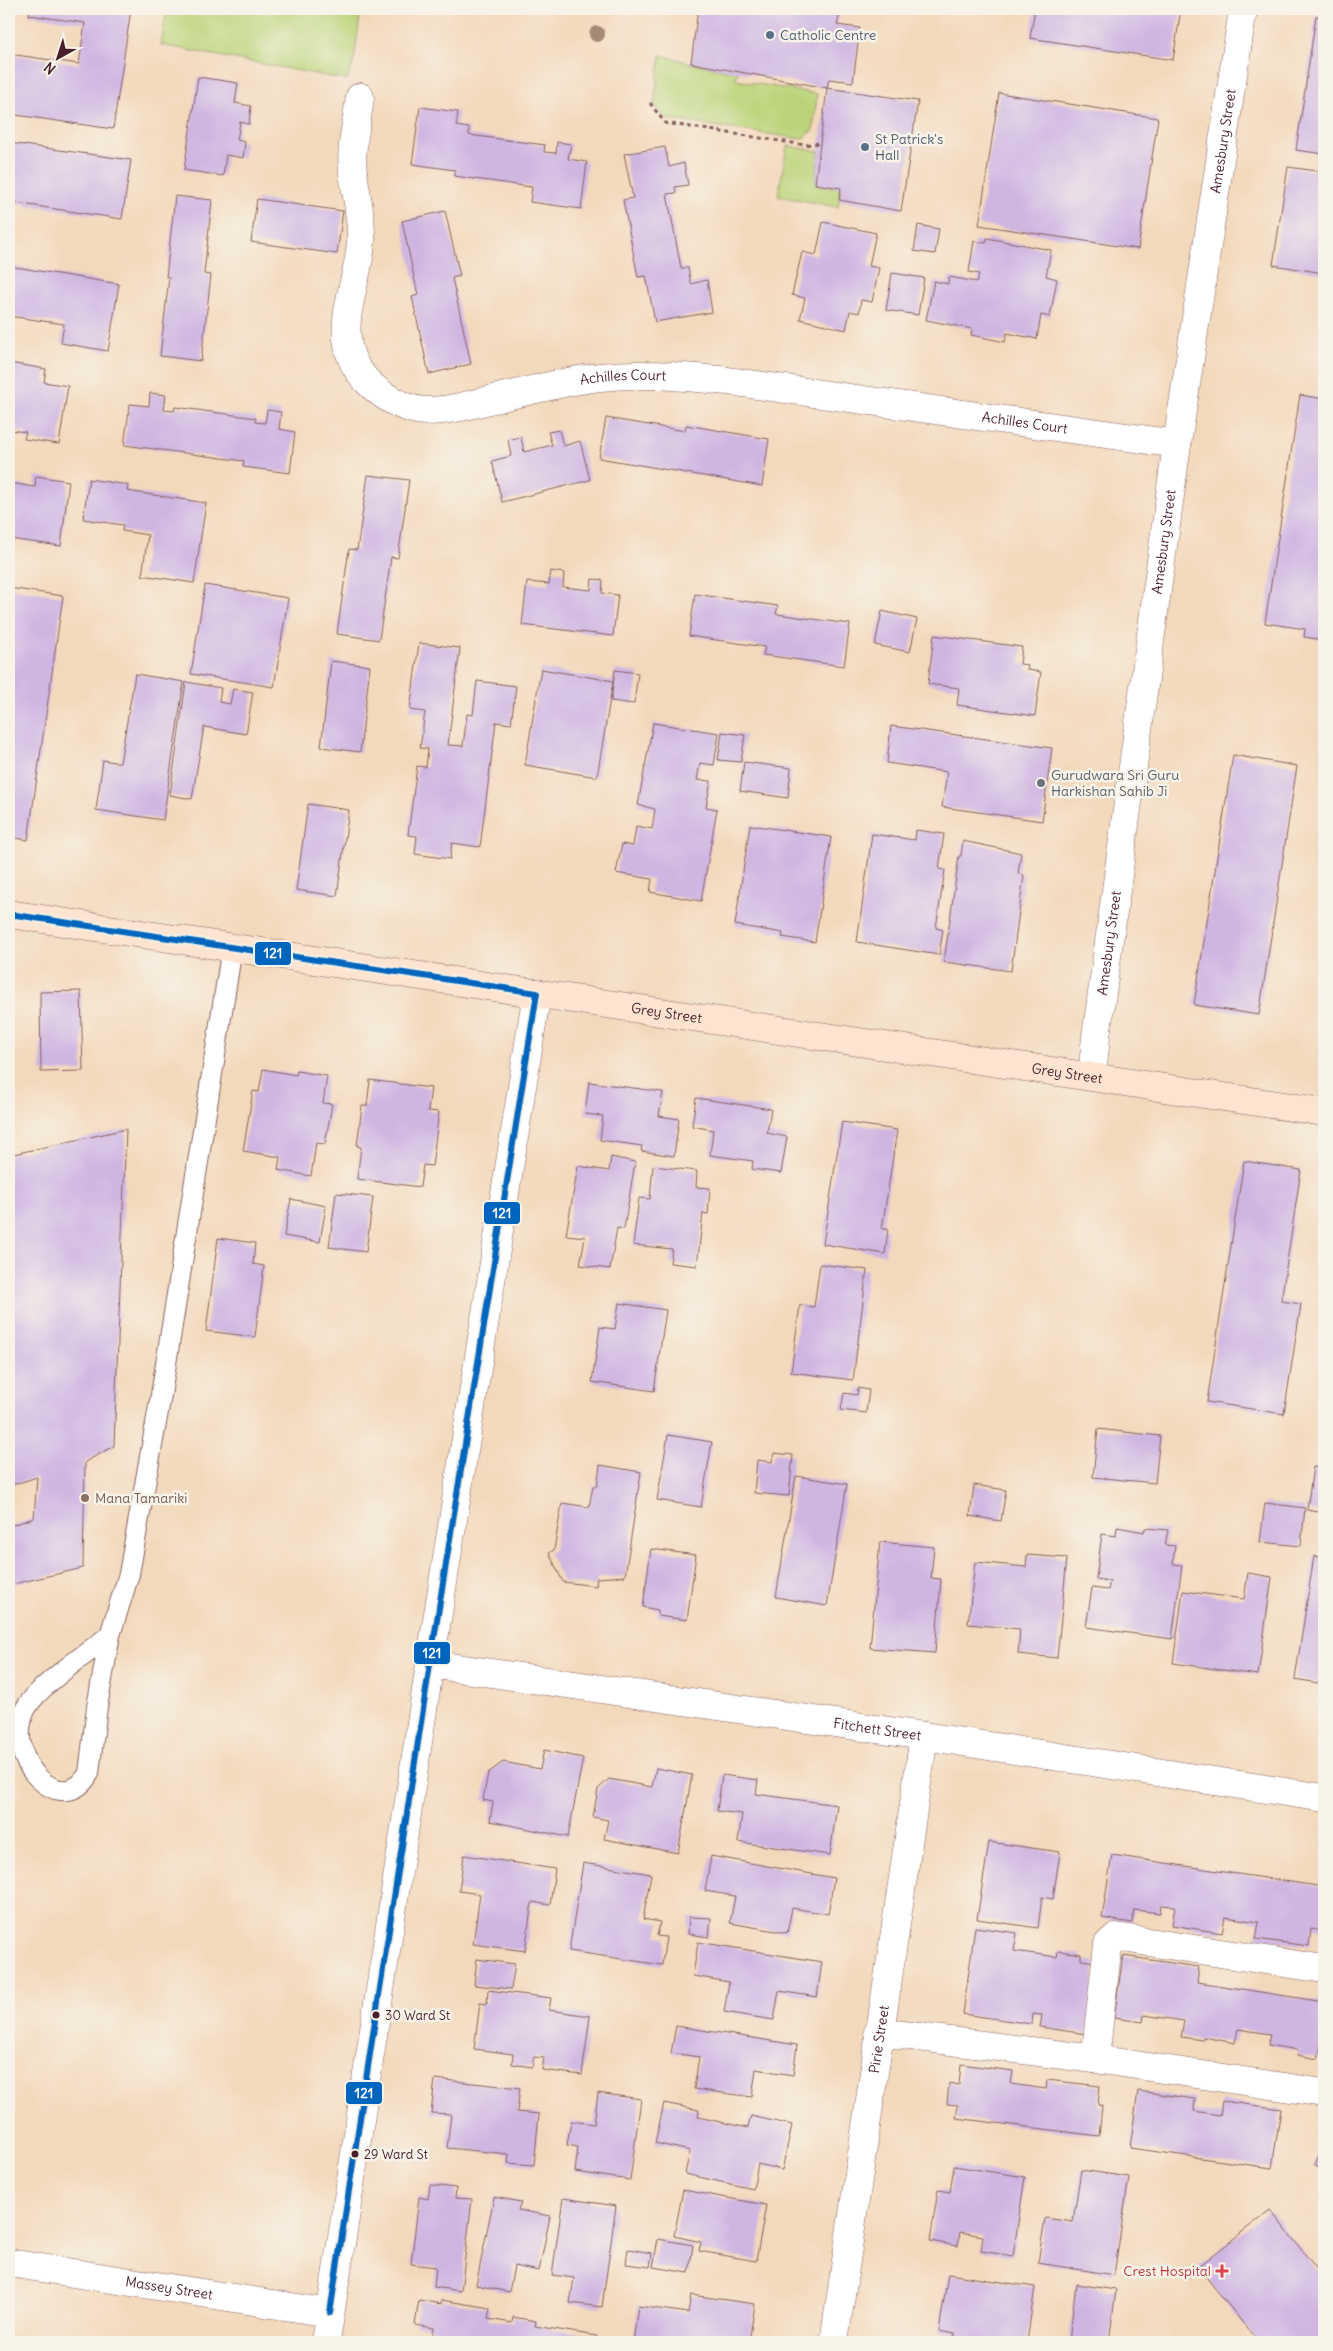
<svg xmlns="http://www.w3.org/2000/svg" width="1333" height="2351" viewBox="0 0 1333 2351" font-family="Delius,sans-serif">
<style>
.green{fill:#bcd479;stroke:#837a52}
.building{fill:#cfb6e2}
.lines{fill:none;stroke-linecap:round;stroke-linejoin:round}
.lane-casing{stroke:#85605e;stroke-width:22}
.street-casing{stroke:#85605e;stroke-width:29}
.secondary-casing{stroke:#85605e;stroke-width:29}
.path{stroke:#85605e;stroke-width:3;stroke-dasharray:4 4;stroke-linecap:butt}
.lane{stroke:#fff;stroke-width:20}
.street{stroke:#fff;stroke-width:28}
.secondary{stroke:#fde4d1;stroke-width:28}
.bus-1-casing{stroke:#f7f3e8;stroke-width:10}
.bus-1{stroke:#0065bd;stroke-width:6}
.tree{fill:#a58b77}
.service-dot{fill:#5c6f8a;stroke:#f7f3e8;stroke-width:2}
.worship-dot{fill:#6b7280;stroke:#f7f3e8;stroke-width:2}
.education-dot{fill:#8d6e63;stroke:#f7f3e8;stroke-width:2}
.bus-dot{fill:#4a1f2b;stroke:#f7f3e8;stroke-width:2}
.health-dot{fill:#e0444e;stroke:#f7f3e8;stroke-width:2}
.labels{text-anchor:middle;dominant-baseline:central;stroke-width:5;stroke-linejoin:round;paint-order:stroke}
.bus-label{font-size:13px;fill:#4a1f2b;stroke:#f7f3e8;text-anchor:start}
.service-label{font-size:14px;fill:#4e5e75;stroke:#f7f3e8;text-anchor:start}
.street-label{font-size:14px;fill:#4a1f2b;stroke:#f7f3e8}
.worship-label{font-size:14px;fill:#5b616d;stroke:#f7f3e8;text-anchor:start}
.education-label{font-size:14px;fill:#785e54;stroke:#f7f3e8;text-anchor:start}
.health-label{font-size:14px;fill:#be3a42;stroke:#f7f3e8;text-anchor:end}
.line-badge{stroke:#f7f3e8;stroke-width:2}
.badge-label{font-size:14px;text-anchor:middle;font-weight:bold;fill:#fff}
</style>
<rect width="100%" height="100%" fill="#f7f3e8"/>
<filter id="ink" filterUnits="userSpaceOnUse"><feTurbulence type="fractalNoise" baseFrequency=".02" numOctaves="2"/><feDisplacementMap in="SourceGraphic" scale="10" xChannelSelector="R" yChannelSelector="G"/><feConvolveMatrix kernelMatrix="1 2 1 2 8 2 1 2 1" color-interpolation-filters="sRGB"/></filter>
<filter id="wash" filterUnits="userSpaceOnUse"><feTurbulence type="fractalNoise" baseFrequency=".0096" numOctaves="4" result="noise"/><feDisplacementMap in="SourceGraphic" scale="20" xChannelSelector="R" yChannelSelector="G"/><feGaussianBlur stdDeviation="1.12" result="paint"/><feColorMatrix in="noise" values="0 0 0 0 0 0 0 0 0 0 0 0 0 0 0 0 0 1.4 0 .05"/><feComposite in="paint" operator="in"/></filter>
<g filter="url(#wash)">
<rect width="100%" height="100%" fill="#f3d9bc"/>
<!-- green -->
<path class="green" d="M167,9h194l-7,51 -7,20 -186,-35z
M661,55l30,8 46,9 -1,8 81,14 -4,37 -12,8 -135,-20 -12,-15z
M787,146l32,5 -4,33 26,4 -3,19 -60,-11z"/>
<g id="blocks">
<!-- building -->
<path class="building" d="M30,9h101l-18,120 -104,-15v-60l70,10 6,-41 -56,-8z
M698,9h132l10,5 -3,11 23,3 -7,54 -24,-3 -2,9 91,13 -17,110 -62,-11 2,-12 -26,-4 12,-96 -136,-25z
M1035,9h146l-8,51 -143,-22z
M1316,16l8,1v137l-28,-4z
M198,77l40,6 -3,20 16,3 -2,18 -9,-2 -3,18 8,2 -2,16 -17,-3 -3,21 -39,-6z
M999,93l159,25 -20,131 -159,-24z
M420,107l38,5 -2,14 13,2v7l76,10 -1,7 12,1 1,-11 14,2 -3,15 19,3 -6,47 -51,-7 2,-15 -78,-11 1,-6 -43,-6z
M9,143l122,17 -9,59 -113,-17z
M665,147l4,20 15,-4 4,22 -13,2 1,6 -9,1 14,74h7l3,16 16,-4 5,32 -57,10 -9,-46 -8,1 -15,-77 10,-2 -9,-44z
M1288,167l36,5v101l-51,-8z
M175,196l37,4 -8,74 7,1 -10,86 -41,-5 9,-79h-3z
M257,199l86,12 -6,43 -86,-12z
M445,211l15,65 -8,2 19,86 -42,10 -17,-77 6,-2 -16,-74z
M823,222l53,11 -7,33 10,2 -7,34 -11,-2 -2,13 -9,-2 -4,19 -46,-11 5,-21 -13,-3 10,-43 14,3z
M918,225l21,4 -4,25 -21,-3z
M987,238l64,12 -5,26 11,3 -7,38 -9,-2 -4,24 -30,-6 -2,9 -34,-7 1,-6 -46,-9 8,-39 14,3 1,-7 28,5 2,-8 -10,-2 5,-31 12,2z
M9,266l110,18 -11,67 -47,-8 3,-19 -55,-8z
M892,273l32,5 -6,37 -32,-5z
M9,363l37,6 -2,13 24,4 -9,58 -35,-5 2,-7 -17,-2z
M150,393l16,2 -2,15 10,1 1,-4 81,11 -1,4 10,1 2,-13 14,2 -2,17 16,3 -5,41 -47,-6 1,-6 -120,-16 6,-41 19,2z
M1300,395l24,4v241l-20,-3 1,-8 -40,-6z
M606,418l79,13 1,-6 83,14 -7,47 -163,-28z
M559,430l4,16 17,-5 10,39 -88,22 -10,-41 19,-5 -3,-16 13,-3 3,15 28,-7 -4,-13z
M368,475l41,5 -11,78 -7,-1 -12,83 -42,-6 12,-85 8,1z
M36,476l33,5 -8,65 -52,-7v-56l26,4z
M89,479l39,6 -1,6 79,12 -12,80 -52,-8 6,-40 -26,-4 1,-6 -40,-6z
M551,571l13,2 -1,14 28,3 1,-11 11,1 -1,13 16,2 -5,41 -91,-11 5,-43 22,2z
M205,585l83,13 -14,89 -83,-13z
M9,588l54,8 -35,244 -19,-3v-183l2,-19h-2z
M695,594l83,12 -2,8 74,10 -6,42 -81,-11 2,-8 -76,-11z
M882,611l35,8 -7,33 -35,-7z
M934,635l88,12 -2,17 8,1 -1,5 14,2 -6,44 -78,-11 2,-17 -31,-4z
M419,643l41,5 -12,97 15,1 4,-32 6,1 4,-34 39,5 -5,38 -15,-2 -16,125 -28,-4 -2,16 -35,-5 2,-18 -9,-1 9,-69 9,1 2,-18 -8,-1 5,-36 -15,-2z
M331,661l39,5 -10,86 -39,-5z
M541,669l72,12 -16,96 -72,-12z
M615,670l23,3 -4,31 -23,-3z
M135,674l49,8 -21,138 -67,-10 7,-50 17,3z
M186,682l35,6 -2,14 11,2 3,-15 20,3 -7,42 -42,-7 -12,72 -22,-4z
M653,723l66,10 -5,32 -14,-2 -3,17 14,1 -5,26 11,2 -16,92 -51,-9 2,-13 -36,-6 6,-29 11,2 3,-20 16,3 3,-20 -17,-4z
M891,726l161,22 -10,73 -100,-14 5,-35 -60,-9z
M722,732l23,3 -4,27 -23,-2z
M1233,755l64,11 -38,249 -65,-10z
M744,762l47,6 -3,30 -48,-7z
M308,804l41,6 -12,86 -41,-6z
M750,825l81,12 -16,105 -33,-5 1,-4 -48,-8z
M916,830l28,4 -5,35 6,1 -9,58 7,2 -4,25 -82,-13 15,-108 43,6z
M963,841l58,12 -3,21 6,1 -13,96 -67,-9 15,-106h2z
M81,991l2,80 -42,1 -1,-80z
M263,1069l33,6 1,-4 30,5 -4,27 9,1 -7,40 -9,-1 -5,33 -33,-6 2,-13 -37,-6 10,-60 6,1z
M370,1080l61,8 -3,23 11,1 -7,54 -9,-1 -3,22 -63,-8 4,-32 -4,-1 5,-40h5z
M589,1082l74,10 -4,24 20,3 -5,37 -33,-5 1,-5 -42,-6 3,-24 -18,-2z
M696,1098l75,11 -4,24 20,4 -6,36 -29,-4 1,-8 -43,-6 3,-25 -21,-4z
M842,1122l55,8 -15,99h6l-3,25 -62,-10z
M126,1129l-12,317 -29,16 -2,106 -74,17v-59l25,-8 3,-41 -28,9v-331z
M611,1157l24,5 -11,67 -7,-1 -7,41 -30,-4 5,-28 -19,-2 12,-69 31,5z
M1244,1161l57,9 -20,131 20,3 -17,110 -77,-12z
M653,1166l44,5 -1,16 14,1 -2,26 -5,-1 -6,53 -27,-3 2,-14 -39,-4 6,-47 11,1z
M336,1193l37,4 -7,55 -37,-5z
M291,1199l35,7 -6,36 -36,-6z
M218,1238l37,5 -2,21 11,2 -9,71 -49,-6z
M820,1264l47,6 -14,110 -62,-8 9,-67 14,2z
M619,1303l47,7 -12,81 -62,-9 8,-55 15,2z
M858,1388l11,2 -3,23 -25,-3 3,-17 13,2z
M1098,1429l62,7 -5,47 -62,-6z
M668,1435l44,7 -11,65 -44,-7z
M774,1453l19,2 -4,41 -35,-3 3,-33 15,2z
M600,1465l41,7 -16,104 -28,2 -1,8 -33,-4 -14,-29 5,-3 8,-47 27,4 4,-21h4z
M1313,1467l11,1v45l-17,-3z
M796,1476l51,8 -20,122 -51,-9z
M974,1485l32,5 -5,31 -31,-5z
M1265,1503l40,5 -4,38 -41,-4z
M1117,1527l27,5 1,-4 23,2 -3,15 10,1 -2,18 9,1 -10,74 -86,-12 6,-39 16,2 2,-9 -14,-2 6,-45 14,2z
M880,1542l54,5 -3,31 10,1 -6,74 -65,-5z
M651,1549l45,6 -9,65 -29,-4v-6l-15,-3z
M1027,1555l40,3 -10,100 -39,-4 2,-25 -52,-5 7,-62 51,5z
M1314,1556l10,2v126l-29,-5z
M1248,1573l24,4 -14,98 -85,-12 10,-72 61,8z
M544,1750l39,8 -15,79 -78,-16 3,-19 -10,-2 5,-27 15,-11 37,7z
M656,1768l36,7 -14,78 -74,-14 4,-19 -15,-3 5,-28 11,-10 43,8z
M722,1775l36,5 -2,14 81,11 -7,50 -92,-13 4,-28 -25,-3z
M989,1842l71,10 -7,47 -11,-2 -4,31 -61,-9z
M464,1855l91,14 -5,36 -18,-3 -7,49 -52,-7 7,-50 -21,-3z
M1112,1855l212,32v44l-13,-2 -2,17 -53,-7 3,-17 -34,-5 -3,16 -50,-8 3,-19 -14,-1 -1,8 -26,-3 -2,13 -30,-5z
M711,1856l123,22 -6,36 -36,-6 -5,25 -57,-10 5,-27 -30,-5z
M583,1863l68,11 -8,45 17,3 -3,14 9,1 -4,28 -93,-14z
M689,1917l22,1 -2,19 -21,-3z
M975,1927l42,6 -3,18 43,6 1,-6 23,3v6l15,2 -10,72 -46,-7 2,-12 -9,-1 -1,10 -69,-10z
M698,1942l124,20 -5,35 -38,-6 -5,29 -50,-8 5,-30 -36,-6z
M1123,1956l76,11 -2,15 127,20v39l-2,-1 -4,19 -21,-4 1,-5 -30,-5 2,-11 -32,-5 -3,14 -32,-6v3l-22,-3 3,-16 -40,-6 -1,7 -29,-4z
M477,1959l38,5 -4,25 -37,-4z
M488,1990l63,8 -2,12 41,6 -8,59 -40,-5 2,-12 -10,-1 -2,10 -20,-3 1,-10 -39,-5 6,-46 7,1z
M676,2026l121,19 -4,30 -37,-6 -4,28 -58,-8 5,-32 -28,-4z
M961,2064l52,7 -2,13 35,5 1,-9 53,6 -2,19 4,1 -3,30 -143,-18 2,-13 -11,-1 2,-21 10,2z
M435,2079l85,9 -3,24 22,2 -5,51 -26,-2 1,-9 -62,-6 4,-34 -20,-1z
M1138,2091l57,8 -1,12 26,4 2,-14 59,8 -9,59 -142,-20z
M598,2093l43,6 -11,81 -55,-8 3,-25 -11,-2 4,-24 23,3z
M664,2103l35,7 -1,7 50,11 3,-12 41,9 -10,45 -24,-6 -5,25 -68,-15 5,-23 -35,-8z
M1324,2142v26l-9,-3z
M954,2166l71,11 -12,79 -32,-5 2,-15 -23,-4 -2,14 -28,-5 8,-51 12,2z
M1081,2170l48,7 -15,98 -76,-12 7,-45 28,4z
M430,2185l26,3 -1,10 17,1 -11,92 -27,-4 2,-20 -25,-3 8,-67 9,2z
M683,2190l83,15 -10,56 -57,-10 2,-9 -27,-6z
M494,2197l27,5 -3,8 32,6 -11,55 -25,-5 -5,26 -33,-7z
M563,2198l53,8 -14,101 -32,-4 4,-25 -22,-3z
M1270,2210l54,68v64h-66l-60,-75z
M658,2239l35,6 -4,28 -36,-6z
M628,2249l24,4 -2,14 -24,-3z
M948,2274l87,13 -8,55h-73l1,-8 -16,-3z
M1076,2284l40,6 -7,52h-40z
M691,2295l64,9 -6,38h-116l5,-36 50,7z
M419,2300l22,4v-4l49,8 -2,11 24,4 1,-6 23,4 -1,5 62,10 -1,6h-164l2,-14 -19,-3z"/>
</g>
</g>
<g filter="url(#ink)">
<use href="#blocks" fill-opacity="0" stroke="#85605e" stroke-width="1"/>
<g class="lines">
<defs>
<path id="lane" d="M110,1635c-23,19 -70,49 -84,73 -26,51 37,113 63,65l8,-66 13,-72 19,-61 32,-179 71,-447"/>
<g id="street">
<path id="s1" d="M360,97c-3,25 -10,51 -7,75 3,23 9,45 8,68 -1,38 -25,80 -9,119 11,26 46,51 74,52 22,0 43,-6 63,-11 37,-8 74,-19 111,-23 43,-5 85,0 128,4l449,63"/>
<path id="s2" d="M1092,1076l4,-39 81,-593 66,-435"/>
<path id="s3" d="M430,1664l494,72 400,62"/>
<path d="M878,2032l217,27 229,34"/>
<path d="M1095,2059l13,-115 8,-7 208,32"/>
<path id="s4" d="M9,2263l321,50"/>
<path d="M326,2342l104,-678 107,-671"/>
<path id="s5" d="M834,2342l90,-606"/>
</g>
<g id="secondary">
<path id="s6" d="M9,914l1315,198"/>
</g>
</defs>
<!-- lane casing -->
<use href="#lane" class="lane-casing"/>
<!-- street casing -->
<use href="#street" class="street-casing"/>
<!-- secondary casing -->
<use href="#secondary" class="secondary-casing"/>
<!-- path -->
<path class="path" d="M650,103l15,20 140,22 15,-2"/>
<!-- lane -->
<use href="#lane" class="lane"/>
<!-- street -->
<use href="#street" class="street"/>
<!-- secondary -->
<use href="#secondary" class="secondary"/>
<defs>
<path id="bus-1" d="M9,914l528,79
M330,2313l100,-649 107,-671"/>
</defs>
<!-- bus-1 casing -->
<use href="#bus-1" class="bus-1-casing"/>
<!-- bus-1 -->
<use href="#bus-1" class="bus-1"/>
</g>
<!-- trees -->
<circle class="tree" cx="597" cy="34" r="8"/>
</g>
<!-- markers -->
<g class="service-dot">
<circle cx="770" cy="35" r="5"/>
<circle cx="865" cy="147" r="5"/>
</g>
<circle class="worship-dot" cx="1041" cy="783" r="5"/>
<circle class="education-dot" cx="85" cy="1498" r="5"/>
<g class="bus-dot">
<circle cx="376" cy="2015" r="4.5"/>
<circle cx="355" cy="2154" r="4.5"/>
</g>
<path class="health-dot" d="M1219.5 2263.5h5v5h5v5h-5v5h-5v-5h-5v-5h5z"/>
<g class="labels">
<!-- bus labels -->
<g class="bus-label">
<text x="385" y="2015">30 Ward St</text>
<text x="364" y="2154">29 Ward St</text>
</g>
<!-- service labels -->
<g class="service-label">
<text x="780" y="35">Catholic Centre</text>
<text x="875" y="139">St Patrick's<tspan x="875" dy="16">Hall</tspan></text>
</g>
<!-- street labels -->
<g class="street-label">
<text stroke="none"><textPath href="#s2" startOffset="944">Amesbury Street</textPath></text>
<text stroke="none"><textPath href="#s1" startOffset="560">Achilles Court</textPath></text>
<text stroke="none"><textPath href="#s1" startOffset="965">Achilles Court</textPath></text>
<text stroke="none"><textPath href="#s2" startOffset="539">Amesbury Street</textPath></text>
<text stroke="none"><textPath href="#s2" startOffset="134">Amesbury Street</textPath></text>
<text stroke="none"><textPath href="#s6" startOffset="665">Grey Street</textPath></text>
<text stroke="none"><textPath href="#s6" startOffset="1070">Grey Street</textPath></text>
<text stroke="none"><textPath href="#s3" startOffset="452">Fitchett Street</textPath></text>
<text stroke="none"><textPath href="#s5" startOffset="306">Pirie Street</textPath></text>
<text stroke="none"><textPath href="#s4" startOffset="162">Massey Street</textPath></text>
</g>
<!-- worship labels -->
<g class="worship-label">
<text x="1051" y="775">Gurudwara Sri Guru<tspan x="1051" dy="16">Harkishan Sahib Ji</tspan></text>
</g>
<!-- education labels -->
<g class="education-label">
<text x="95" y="1498">Mana Tamariki</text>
</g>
<!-- health labels -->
<g class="health-label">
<text x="1211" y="2271">Crest Hospital</text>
</g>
</g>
<g class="line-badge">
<rect x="254" y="941" width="38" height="25" rx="5" fill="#0065bd"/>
<rect x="483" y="1201" width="38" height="24" rx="5" fill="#0065bd"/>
<rect x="413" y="1641" width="38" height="24" rx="5" fill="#0065bd"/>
<rect x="345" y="2081" width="38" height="24" rx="5" fill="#0065bd"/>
</g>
<g class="badge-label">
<text x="273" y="958">121</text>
<text x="502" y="1218">121</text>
<text x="432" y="1658">121</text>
<text x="364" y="2098">121</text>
</g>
<!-- margin -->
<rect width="1333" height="2351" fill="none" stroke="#f7f3e8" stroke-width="30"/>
<!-- north arrow -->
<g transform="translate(58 58) rotate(219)" stroke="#f7f3e8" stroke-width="4" paint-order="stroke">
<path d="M0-4L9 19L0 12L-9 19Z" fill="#4a1f2b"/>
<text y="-8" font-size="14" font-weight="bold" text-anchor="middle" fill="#4a1f2b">N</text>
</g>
</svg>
